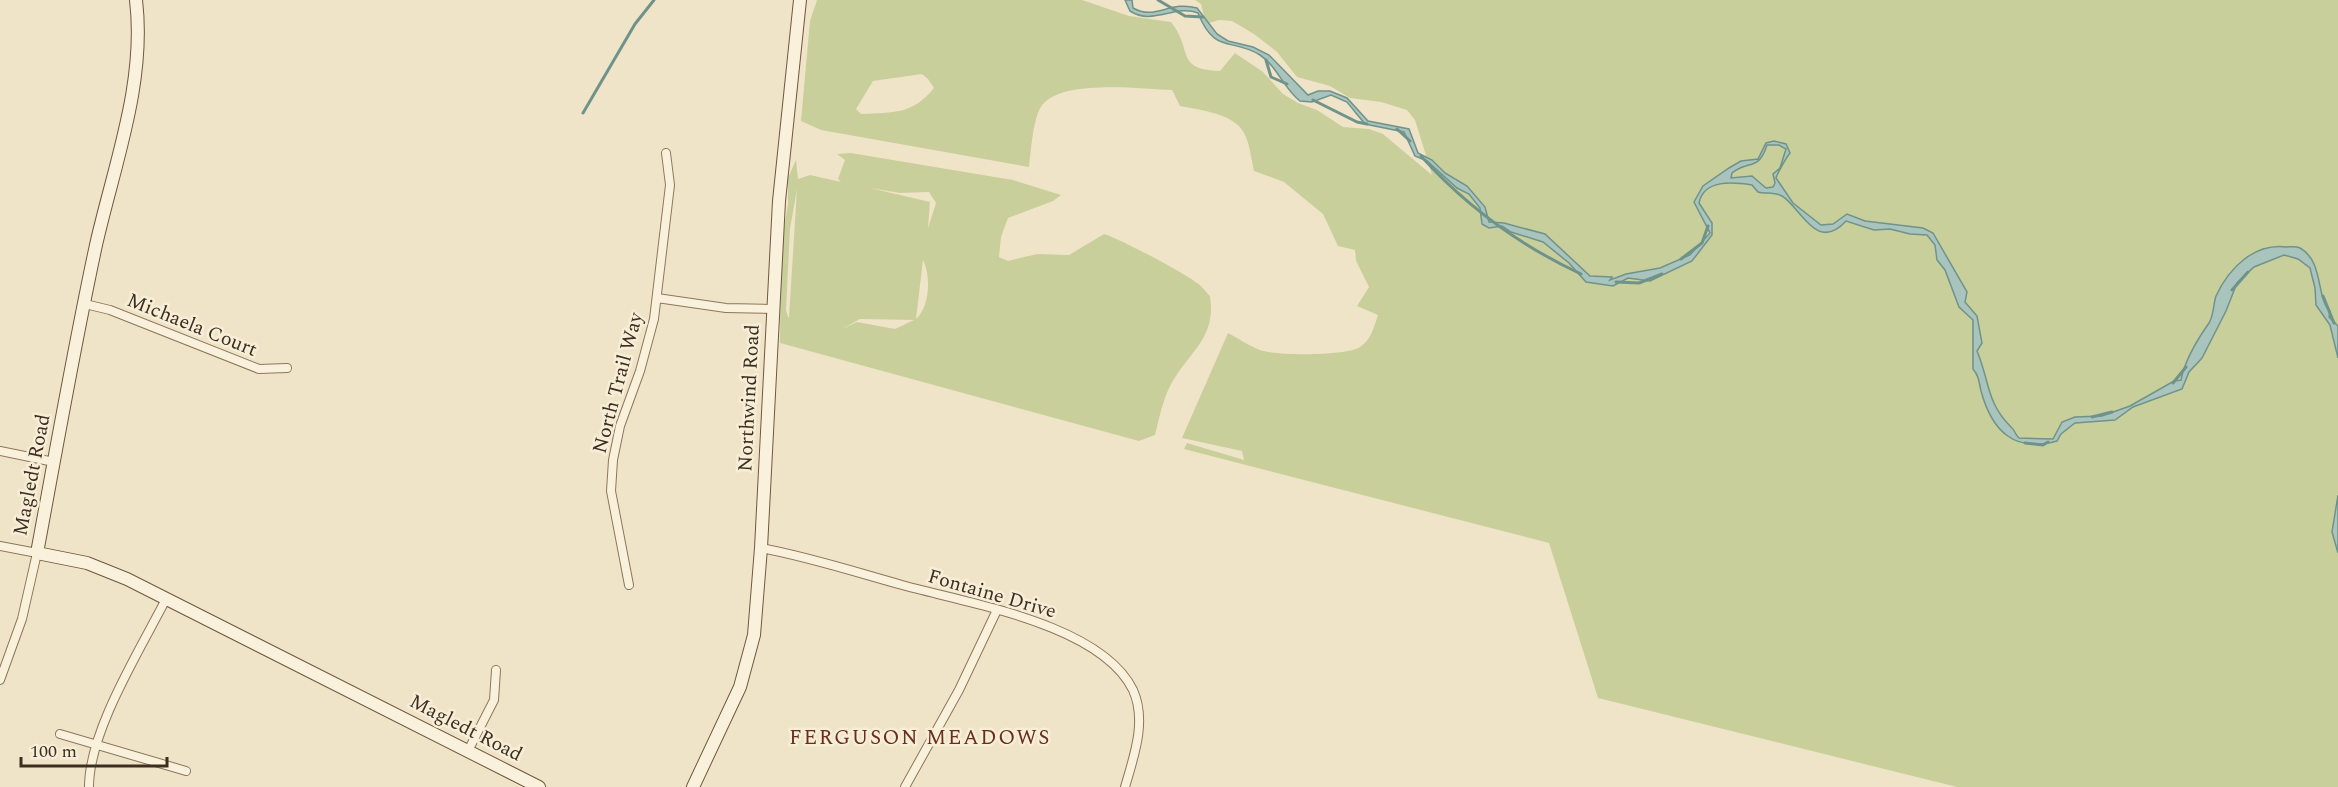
<svg xmlns="http://www.w3.org/2000/svg" width="2338" height="787" viewBox="0 0 2338 787" font-family="Spectral,serif">
<style>
.green{fill:#c9cf9b;fill-rule:evenodd}
.water{fill:#a9c4bc;stroke:#6f938a;stroke-width:1.5;fill-rule:evenodd}
.lines{fill:none;stroke-linecap:round;stroke-linejoin:round}
.stream{stroke:#6f938a;stroke-width:3}
.street-casing{stroke:#8d765c;stroke-width:10}
.secondary-casing{stroke:#6f573f;stroke-width:14}
.street{stroke:#faf1dc;stroke-width:8}
.secondary{stroke:#faf1dc;stroke-width:12}
.labels{text-anchor:middle;dominant-baseline:central;stroke-width:5;stroke-linejoin:round;paint-order:stroke}
.street-label{font-size:20px;fill:#3d2e20;stroke:#f7eed8}
.neighbourhood-label{font-size:21px;letter-spacing:1.5px;fill:#6b2e1e;stroke:#f7eed8}
</style>
<rect width="100%" height="100%" fill="#f0e4c8"/>
<!-- green -->
<path class="green" d="M817,0h265l47,16 42,6c23,29 3,47 49,49l15,-18 28,19 20,22 15,9 19,7 26,17 26,2 14,5 49,41 -17,-55 -8,-10 -26,-8 -31,-4 -20,-12 -33,-9 -20,-25 -23,-18 -22,-13 -13,-1 -13,4 -5,-20 -6,-4h1143v787h-381l-359,-89 -49,-155 -365,-94 3,-6 57,17 -2,-9 -60,-13 46,-105c10,5 21,13 32,17 16,6 87,6 100,-3 11,-7 14,-20 18,-32l-21,-9 12,-19 -13,-26 -1,-11 -17,-4 -15,-32 -39,-32 -30,-11c-3,-12 -4,-27 -10,-38 -10,-20 -45,-23 -64,-27l-8,-16c-31,-1 -107,-11 -129,14 -10,11 -12,48 -14,63l-208,-37 -20,-9 9,-100zM922,74l6,5 6,9c-22,27 -40,24 -73,26l-5,-5 17,-28z
M851,153l162,27 48,15 -8,6 -45,17 -7,19 -2,20 9,4 29,-7 32,1 35,-21c14,4 81,39 93,49 5,3 9,9 13,13 6,39 -16,52 -34,80 -12,17 -16,39 -21,59l-16,6 -359,-98 1,-97 7,-42v-26l8,-18 2,19 12,-4 31,7 -3,-3 7,-19 -8,-6zM870,188l30,5 29,-1 7,11 -8,25 2,-26zM797,189l-8,128h-1l-2,-7 4,-81zM923,260c8,16 7,47 -7,59zM860,319l54,1 -19,9 -38,-7 -15,7z"/>
<!-- water -->
<path class="water" d="M1125,0h7l1,8c23,13 36,-8 64,0l20,26 11,7 25,6 16,8 39,40 10,-4h12l17,7 21,23 41,8 9,24 14,7 13,13 22,13 18,21 4,15 15,1 41,11 45,42 22,1 -2,3 16,-6 34,-6 30,-13 20,-22 -16,-31 9,-16 26,-18 12,-7 17,-2 8,-16 8,-2 12,3 4,9c-4,5 -13,21 -14,25l17,25 28,22 12,-1 14,-10 18,7 58,7 10,5 34,59 -2,10 12,14 5,27 -5,8c13,31 9,51 34,76 4,3 4,8 8,11l34,1 9,-17 13,-5 27,-1 28,-10 44,-25 7,-1c4,-21 16,-40 28,-57 5,-8 4,-18 7,-27 13,-28 38,-53 70,-49 5,0 10,-1 14,1 24,13 16,51 30,63l-1,6 9,9v32l-8,-33 -14,-20 -1,-17 -5,-20 -12,-9 -14,-4 -30,12 -17,16 -11,28 -24,47 -13,14 -7,17 -49,18 -18,13 -40,3 -14,11 -4,7c-43,12 -65,-10 -76,-50 -2,-9 -2,-15 -8,-22v-49l-14,-13 -14,-37 -8,-10 -2,-15 -8,-10 -17,-1 -20,-5 -16,1 -28,-9c-30,33 -46,-15 -64,-25 -7,-4 -17,-2 -24,-4l-6,-7c-19,-3 -48,-6 -53,18l13,20v12l-20,26 -42,20 -22,-3 -15,8 -27,-4 -17,-19 -26,-21 -32,-10 -9,-6 -13,2 -7,-4 -2,-16 -11,-14 -12,-6 -30,-27 -12,-5 -11,-24 -39,-8 -18,-22 -16,-7 -19,7 -12,-1c-16,-12 -23,-35 -40,-46 -29,-18 -45,0 -62,-42 -23,-9 -45,13 -68,-2zM1767,145h12l7,4 -6,19 -7,6 2,9 -2,4 -7,1 -14,-12 -21,2 1,-5c18,-14 26,-1 35,-28z
M2338,495v58l-6,-21z"/>
<g class="lines">
<!-- stream -->
<path class="stream" d="M1158,0l27,16 18,1
M1266,60l5,17 16,7
M1313,100l44,22 10,2
M583,113l52,-89 19,-24
M1397,129l13,12
M1421,156c44,49 100,90 160,118
M1681,259l21,-16 6,-17
M1616,282l23,1 23,-9
M2232,290l16,-18
M2323,296l11,27
M2173,383l13,-16
M2092,417l20,-5
M2025,443l18,2 5,-3"/>
<defs>
<path id="street" d="M657,298l69,10 47,1
M85,304l25,6 149,59 28,-1
M0,451l54,11
M0,546l37,7 -15,66 -22,61
M761,548c48,9 94,24 141,37 65,18 199,39 231,105 14,31 1,66 -8,97
M629,585l-18,-94 2,-31 7,-34 20,-55 14,-52 16,-134 -4,-32
M60,734l126,37
M468,751l26,-51 2,-30
M89,787c0,-56 51,-137 77,-188
M905,787l54,-97 38,-80"/>
<path id="secondary" d="M136,0c10,83 -22,165 -40,245 -22,102 -40,206 -59,308l50,10 40,16 412,208
M693,787l47,-100 14,-52 7,-87 18,-347 21,-201"/>
</defs>
<!-- street casing -->
<use href="#street" class="street-casing"/>
<!-- secondary casing -->
<use href="#secondary" class="secondary-casing"/>
<!-- street -->
<use href="#street" class="street"/>
<!-- secondary -->
<use href="#secondary" class="secondary"/>
</g>
<g class="labels">
<!-- street labels -->
<g class="street-label">
<text transform="translate(192 325) rotate(22)">Michaela Court</text>
<text transform="translate(618 383) rotate(-75)">North Trail Way</text>
<text transform="translate(749 398) rotate(-87)">Northwind Road</text>
<text transform="translate(32 475) rotate(-79)">Magledt Road</text>
<text transform="translate(992 594) rotate(16)">Fontaine Drive</text>
<text transform="translate(466 728) rotate(27)">Magledt Road</text>
</g>
<!-- neighbourhood labels -->
<g class="neighbourhood-label">
<text x="920" y="738">FERGUSON MEADOWS</text>
</g>
</g>
<!-- scale -->
<path d="M21 757v9h146v-9" fill="none" stroke="#3d2e20" stroke-width="3"/>
<text x="30" y="757" font-size="18" fill="#3d2e20" stroke="#f7eed8" stroke-width="4.5" paint-order="stroke">100 m</text>
</svg>
